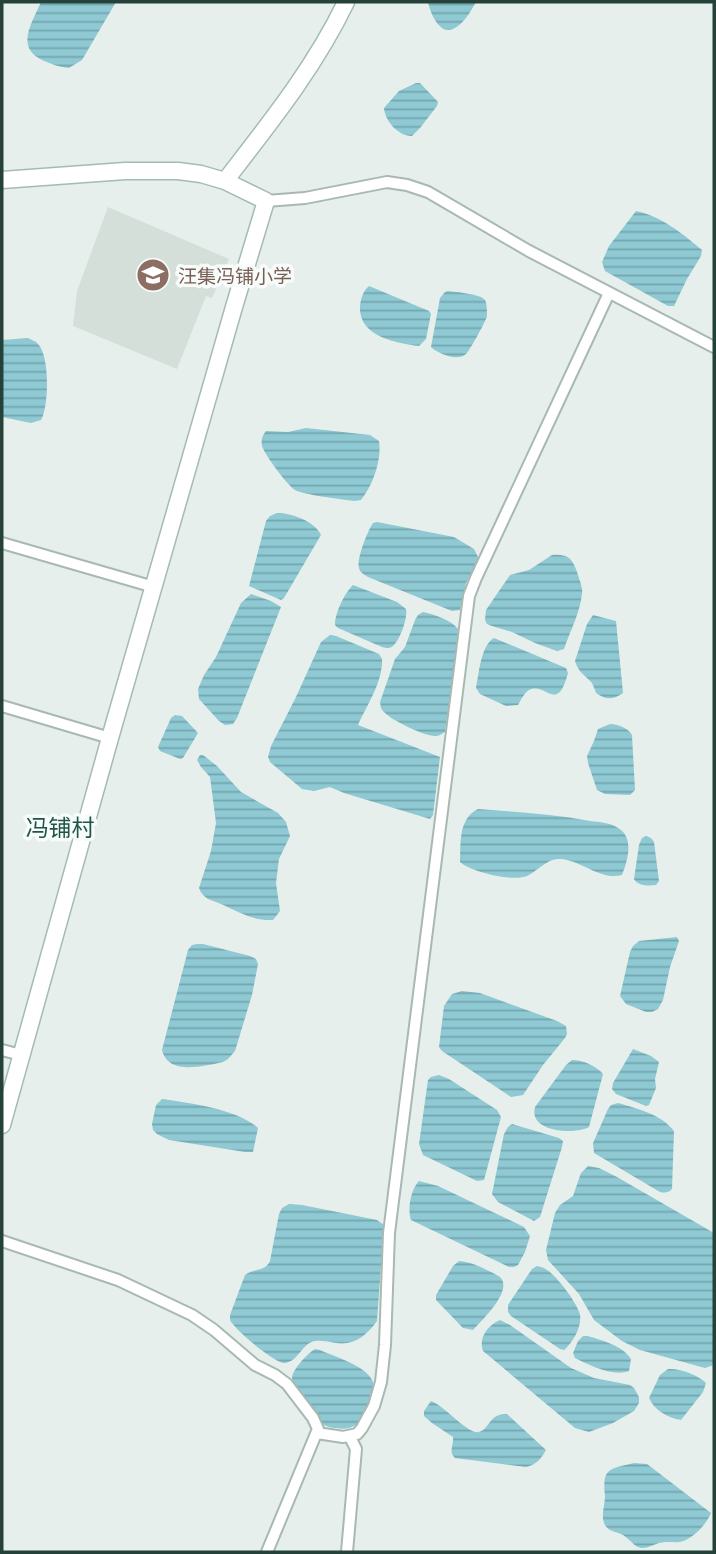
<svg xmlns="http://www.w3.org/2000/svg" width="716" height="1554" viewBox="0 0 716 1554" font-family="Lato,'Noto Sans SC',sans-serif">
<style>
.built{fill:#d4dfda}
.water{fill:url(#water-rules)}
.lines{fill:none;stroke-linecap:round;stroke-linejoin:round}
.street-casing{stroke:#a8b8b2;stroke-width:14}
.secondary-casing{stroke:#a4bbb3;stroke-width:19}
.street{stroke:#fff;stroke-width:10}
.secondary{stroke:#fff;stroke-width:16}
.labels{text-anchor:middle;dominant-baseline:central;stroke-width:7;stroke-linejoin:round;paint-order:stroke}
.education-label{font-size:19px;fill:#785e54;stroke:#f7fbf9;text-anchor:start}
.quarter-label{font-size:23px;fill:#1f5548;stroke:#f7fbf9}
</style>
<defs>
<pattern id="water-rules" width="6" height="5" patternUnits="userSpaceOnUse" patternTransform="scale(1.75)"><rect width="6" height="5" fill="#8ec9d4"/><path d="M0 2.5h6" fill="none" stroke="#74a5ad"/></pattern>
</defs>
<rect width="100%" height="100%" fill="#e6efeb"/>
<!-- built -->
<path class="built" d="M108,207l121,52 -17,39 -6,-2 -29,73 -104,-43 4,-35z"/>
<!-- water -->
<path class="water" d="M41,2h75l-34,58 -13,8c-10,-1 -18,-4 -27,-8 -27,-13 -10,-37 -1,-58z
M428,2h48c-5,9 -13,23 -23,27 -14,6 -23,-17 -25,-27z
M416,83h4l18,19 -1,4 -17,22 -8,8c-14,0 -27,-15 -28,-28l15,-17z
M636,211c25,5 47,23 66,39l-1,6 -14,23 -13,27h-6l-63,-35 -3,-9 7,-16z
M369,286l60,25 2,3 -5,25 -7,7c-22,-3 -61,-9 -59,-40 1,-8 3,-15 9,-20z
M448,291c8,1 33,3 37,9 2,3 2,12 2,16 -1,5 -17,34 -21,38 -9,8 -29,-1 -35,-7l9,-49 5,-6z
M28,338c3,2 8,3 10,6 12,12 11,62 3,76l-10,3 -29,-6v-77z
M306,428l64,7 9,6c3,19 -6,44 -18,59l-7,1c-13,-2 -50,-6 -59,-11 -8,-5 -30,-35 -33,-44 -1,-6 0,-10 4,-15l22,1z
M277,513c14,0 38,8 44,22l-37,63 -3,2 -32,-14 17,-65 4,-5z
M377,522l77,15 20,12 4,8 -1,7 -11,19 -6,27 -8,1 -84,-34c-4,-3 -8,-4 -9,-9 -3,-8 9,-38 14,-45z
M552,555c16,-1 20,3 25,17 2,7 6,15 5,22 -2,19 -12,37 -18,55l-7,2 -22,-8 -23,-11 -20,-6 -5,-2 -2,-4 1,-10 24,-35 19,-5z
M353,585l44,17 9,7c2,9 -6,31 -13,37 -4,3 -7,2 -11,1l-44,-19 -3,-3c0,-12 9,-31 18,-40z
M251,594l20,7 10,6 -44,111 -4,6 -8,1 -6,-4 -20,-22 -1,-10 6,-14 12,-18 25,-54z
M423,612c11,2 28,8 35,17l-1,24 -12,79c-4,2 -5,4 -10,4 -11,0 -44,-16 -51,-24 -4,-4 -3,-5 -4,-10l15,-43 10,-12 10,-27 3,-5z
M593,615l23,6 7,72c-10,7 -17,7 -27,0 0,-1 -4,-10 -4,-10 -7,-8 -14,-11 -17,-22l12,-37z
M330,635l6,1 43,18 3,5c1,23 -15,46 -24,66l82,32 -7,58 -3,4 -86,-26 -14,-6 -16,4 -12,-2 -32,-27 -2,-5 3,-11 25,-49 25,-55z
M494,638l72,30 2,5c-11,42 -22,8 -39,17 -5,3 -8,10 -11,15l-12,1 -26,-12 -4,-6c3,-15 5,-43 18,-50z
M175,715l7,1 16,17 -15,25 -3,1 -20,-8 -2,-4 13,-29z
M610,724c8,0 18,4 22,11l3,55 -5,5 -25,-1 -8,-4 -9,-27 -1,-7 7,-15 4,-12z
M200,755h3l14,11 24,26 37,21 8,9 4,14 -11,23 -3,24 4,28 -7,9c-20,1 -34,-8 -52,-16 -10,-4 -18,-5 -22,-16l12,-37 5,-28 -6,-46 -9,-10 -4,-7z
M478,809c37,3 75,5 112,12 10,1 23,2 31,9 13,11 6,32 1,45 -21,6 -41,-15 -62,-16 -13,-1 -22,12 -33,17 -14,6 -56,-4 -67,-14 1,-19 -2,-43 18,-53z
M646,836l5,2 3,4 5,39 -3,4c-8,1 -18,1 -22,-6l5,-34 3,-7z
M677,937l2,4 -9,26 -7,33 -5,9 -6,3h-6l-20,-8 -6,-8 10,-44 3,-6 6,-5z
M197,944h6l47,12 6,3 2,5 -6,31 -17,56 -7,8 -5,3c-19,4 -55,14 -61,-12l26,-100 4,-5z
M462,991l18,2 77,28 9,5 1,8 -2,4 -22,27 -20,30 -12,2 -69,-46 -3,-4 5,-41 8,-12z
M633,1049l18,7 8,6 -4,17 1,9 -7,17 -3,1 -30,-12 -4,-5 1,-6z
M572,1060c11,0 24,6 31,14l-14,53c-15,8 -61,5 -54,-20l31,-42z
M439,1075l10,4 48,31 4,7 -17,63 -7,1 -54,-26 -4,-11 9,-64 3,-3z
M162,1099c28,4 75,10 96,29l-5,24h-8l-76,-12 -12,-6 -4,-4 -1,-6 4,-19z
M618,1103c20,6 43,11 56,28l-2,58c-4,4 -7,4 -12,3l-66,-39 -1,-10 15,-34 3,-4z
M512,1124l47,14 4,3 -1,6 -22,70 -6,4 -36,-19 -6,-8 12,-60 4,-7z
M588,1166l11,2 18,9 97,56v132l-9,3 -65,-18 -18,-9 -28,-21 -15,-26 -31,-34 -2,-10 9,-37 5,-8 13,-9 8,-23z
M419,1181l19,5 86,41 6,9 -5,16 -7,13 -4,2h-5l-98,-47c-4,-11 0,-31 8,-39z
M289,1204l13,1 75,15 7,5 -7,96c-10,14 -23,25 -41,22 -7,-1 -14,-3 -21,-2 -13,2 -16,20 -30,22 -10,1 -51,-34 -55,-43 0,-1 0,-3 0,-5l15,-40c9,-7 20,-3 25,-14l9,-47 3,-6z
M459,1261c12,1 22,6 32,11 2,1 8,4 10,6 11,14 -19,42 -28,52l-10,-2 -27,-28v-5l17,-29z
M537,1266c4,1 6,1 10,4 10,6 31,34 33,45 2,11 -7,28 -16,35l-4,-1 -49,-33 -3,-4v-7l24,-36z
M500,1320l10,5 61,43 23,10 36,7 4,3 5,9v6l-5,8 -21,12 -24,9 -14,-4 -92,-77c-5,-13 5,-26 17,-31z
M583,1336h5c15,5 34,9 43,23l-2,12c-16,6 -40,-6 -54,-13l-2,-5 5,-12z
M315,1349l5,1c17,8 60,19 54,43 -6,20 -15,40 -38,35 -5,0 -11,-2 -15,-5 -5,-5 -7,-13 -12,-18 -5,-8 -16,-17 -17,-27 0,-8 16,-25 23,-29z
M668,1369c12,-1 30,6 38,14l-3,9 -22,28c-13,-2 -27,-10 -32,-22l11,-23z
M431,1401c13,4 37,34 48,31 11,-3 10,-19 28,-18l39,36c-5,9 -10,15 -20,17l-71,-9c-7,-6 -1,-13 -2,-21l-21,-14 -8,-7v-5z
M634,1463l13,1 64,49c-5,12 -18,26 -31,29 -7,1 -14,-1 -21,1 -7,2 -14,7 -21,4 -6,-3 -10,-10 -17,-13 -7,-3 -14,-3 -17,-11 -3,-8 1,-18 1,-27 -3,-28 4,-27 29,-33z"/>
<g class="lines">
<defs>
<path id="street" d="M266,201l39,-3 82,-16 20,3 21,7 101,59 185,96
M2,543l152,44
M2,706l108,32
M2,1050l19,5
M2,1241l116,39 74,35 22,15 41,35 20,10 12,9 26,34 5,11 -51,123
M317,1433l26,4 14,-3 5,-6 12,-22 7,-24 4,-37 4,-112 80,-637 7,-18 133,-285
M347,1552l9,-103 -6,-12"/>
<path id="secondary" d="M2,180l123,-9h53l23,3 24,7 41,20 -32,106 -124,431 -108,387
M225,181c44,-57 90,-114 121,-179"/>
</defs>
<!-- street casing -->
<use href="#street" class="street-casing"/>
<!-- secondary casing -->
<use href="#secondary" class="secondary-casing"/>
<!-- street -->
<use href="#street" class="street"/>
<!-- secondary -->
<use href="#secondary" class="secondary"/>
</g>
<!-- icons -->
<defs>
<symbol id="school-disc" viewBox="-11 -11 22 22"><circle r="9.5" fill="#8d6e63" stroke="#f7fbf9"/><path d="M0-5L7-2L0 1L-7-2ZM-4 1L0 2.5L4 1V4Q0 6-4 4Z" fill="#fff"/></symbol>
</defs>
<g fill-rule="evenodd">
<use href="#school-disc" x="134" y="256" width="38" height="38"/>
</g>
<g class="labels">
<!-- education labels -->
<g class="education-label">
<text x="178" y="275">汪集冯铺小学</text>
</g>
<!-- quarter labels -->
<g class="quarter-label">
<text x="60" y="827">冯铺村</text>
</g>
</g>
<!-- border -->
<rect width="716" height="1554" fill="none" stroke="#24423a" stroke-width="7"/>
</svg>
